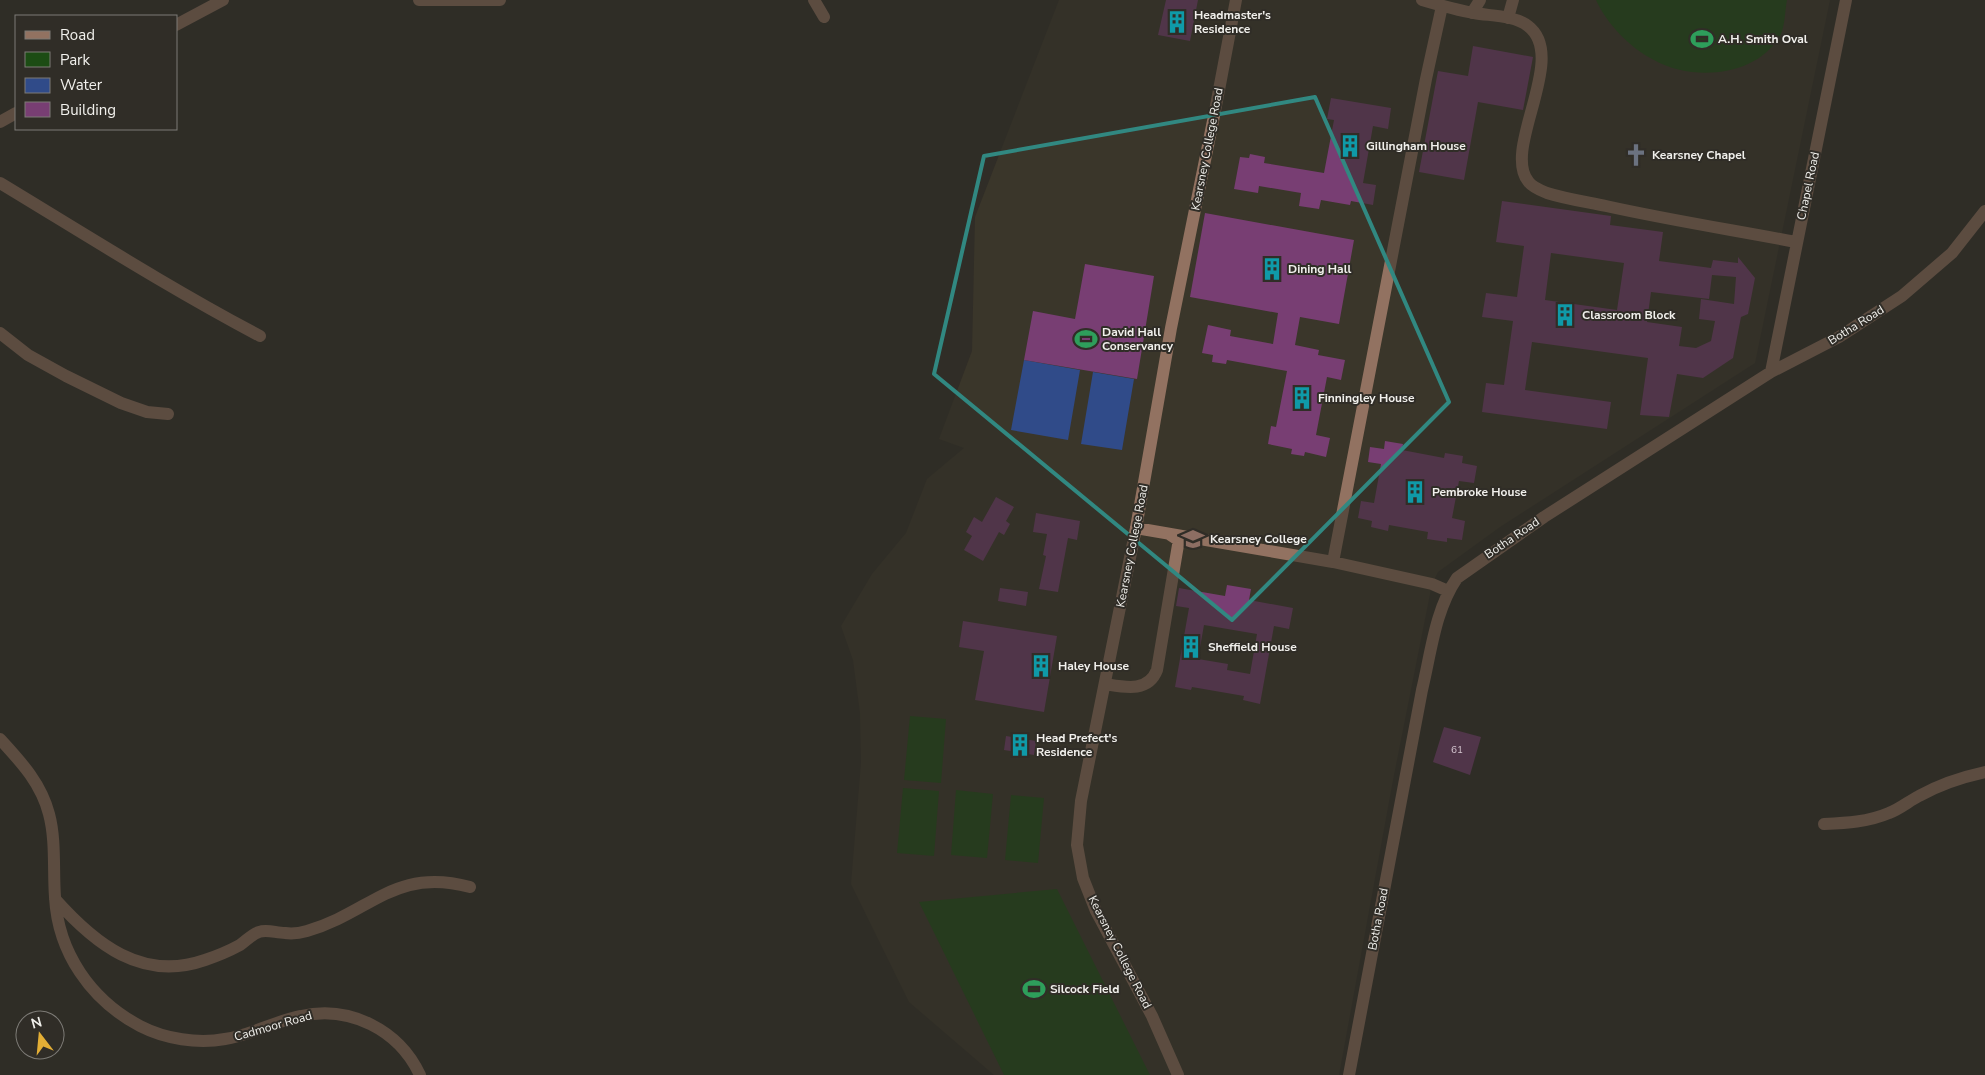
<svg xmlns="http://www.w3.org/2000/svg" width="1985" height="1075" viewBox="0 0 1985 1075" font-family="'Nunito Sans',sans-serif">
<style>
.built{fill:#3a362a}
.green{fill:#1c4c14}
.water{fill:#304b89}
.building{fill:#783e73;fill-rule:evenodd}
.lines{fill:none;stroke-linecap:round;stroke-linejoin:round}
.minor{stroke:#927261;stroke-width:12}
.marked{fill:none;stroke:#318881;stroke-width:4;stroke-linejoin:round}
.labels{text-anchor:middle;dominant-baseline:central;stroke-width:4;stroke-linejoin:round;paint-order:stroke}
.number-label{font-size:10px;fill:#d3c4ce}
.poi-label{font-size:12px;font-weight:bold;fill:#f1f0ec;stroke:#302d27;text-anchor:start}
.street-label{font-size:12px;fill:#f1f0ec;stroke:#302d27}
</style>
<rect width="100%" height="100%" fill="#302d27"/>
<!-- built -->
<path class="built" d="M1059,0h771l-75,363 -255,164 -62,45 -6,12 -39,196 -54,295h-345l-85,-73 -58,-118 10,-121 -1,-50 -7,-53 -12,-34 31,-52 34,-41 21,-54 37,-31 -25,-9 33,-88 3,-134z"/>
<!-- green -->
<path class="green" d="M1596,0h191c-2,10 -2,25 -6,34 -23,43 -88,48 -127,26 -24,-12 -47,-36 -58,-60z
M910,716l36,3 -5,64 -37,-3z
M903,788l36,3 -5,65 -37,-3z
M956,790l37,4 -6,64 -36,-3z
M1011,795l33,3 -6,65 -33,-3z
M1057,889l93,186h-146l-85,-173z"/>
<!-- water -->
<path class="water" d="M1024,360l56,10 -12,70 -57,-10z
M1093,372l41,7 -12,71 -41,-6z"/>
<!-- building -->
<path class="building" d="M1166,0h32l-8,41 -32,-6z
M1473,46l60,11 -10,53 -45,-8 -14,78 -45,-8 19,-101 30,5z
M1331,98l60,10 -3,21 -15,-3 -10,57 13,2 -3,20 -22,-4 -1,4 -29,-5 -2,9 -20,-3 2,-13 -42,-7 -1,7 -24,-4 6,-32 9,1 1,-4 15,3 -1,6 60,10 10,-53 -7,-1z
M1502,201l109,15 -1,9 53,7 -4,29 52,7 2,-8 25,3v-6l17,21 -7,36 -7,3 -8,41 -30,20 -26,-4 -8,43 -29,-2 8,-57 -116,-16 -7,48 86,12 -4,27 -125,-17 4,-29 18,2 9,-64 -31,-4 4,-24 31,4 7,-51 -28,-4zM1551,253l73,10 -7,47 -72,-10zM1712,275l24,2 -2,27 -33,-5 -2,20 16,2 -4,20 -15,7 -17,-2 3,-19 -35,-5 4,-30 58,7z
M1205,213l149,27 -15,84 -39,-7 -5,28 24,5 -1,5 27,5 -4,20 -14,-3 -11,58 14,3 -4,19 -21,-5 -1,4 -13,-2 1,-5 -24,-5 3,-18 5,1 11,-56 -60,-11 -1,4 -14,-2 1,-7 -11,-2 6,-28 23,5 -1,6 43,8 5,-31 -88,-16z
M1085,264l69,12 -17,103 -113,-19 9,-49 42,8z
M1385,441l18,3 -1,6 42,8 1,-5 18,3 -1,7 15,3 -3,17 -15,-2 -7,37 13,3 -3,19 -15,-2v4l-20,-3 1,-7 -39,-7 -1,6 -17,-4 1,-6 -14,-3 3,-17 13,2 7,-39 -13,-2 2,-15 14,2z
M996,497l18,10 -8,14 4,3 -6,11 -5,-3 -16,29 -19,-11 8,-14 -6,-4 8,-15 8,5z
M1036,513l44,8 -3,19 -9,-2 -10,54 -19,-3 7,-33 -3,-1 4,-21 -14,-2z
M1227,585l24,4 -2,11 44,8 -4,21 -15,-3 -14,78 -17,-4 1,-4 -52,-9 -1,3 -16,-3 14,-79 -13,-2 3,-18 46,8zM1204,625l53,9 -7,40 -23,-4 1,-6 -30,-5z
M1000,588l28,4 -2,14 -28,-5z
M963,621l94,15 -13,76 -69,-12 9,-49 -25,-4z
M1444,727l37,10 -11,38 -37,-13z
M1006,736l30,5 -2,14 -30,-5z"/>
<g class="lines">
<!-- minor -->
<path class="minor" d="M419,0h81
M814,0l10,17
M1422,0c17,5 34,10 52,13 16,3 40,2 54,13 41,31 -26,122 0,155 3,5 14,10 19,12 19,6 40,9 59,13 63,14 127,24 190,36
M1472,13l8,-13
M1508,18l5,-18
M176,25l47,-25
M0,122l16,-9
M0,183c86,52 171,106 260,153
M0,333l28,22 38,21 55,27 26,9 21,2
M1771,372l75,-372
M1136,528l197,34 99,22 16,7
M1333,562l93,-483 16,-73
M1105,684c19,3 43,9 52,-14l21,-125v-5l-9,-6
M0,739c21,23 41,44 49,75 7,26 4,56 6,83 3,56 36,103 85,129 25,13 58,18 85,13 27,-4 50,-18 76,-23 49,-11 98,14 119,59
M1824,824c22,-1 44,-2 65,-11 11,-4 20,-12 30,-17 21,-12 43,-19 66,-24
M55,899c40,45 87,83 150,61 12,-4 24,-9 35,-15 6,-4 12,-11 19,-13 8,-3 17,1 26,1 7,1 15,0 22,-2 65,-19 87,-64 163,-44
M1178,1075l-26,-59 -56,-105 -13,-33 -6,-33 4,-44 55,-273 35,-200 44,-217 21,-111
M1349,1075l73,-385c9,-37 13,-80 35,-112l87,-61 227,-145 68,-35 63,-41 50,-43 33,-42"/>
</g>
<!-- marked area -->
<path d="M0 0H1985V1075H0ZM1315,97l134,305 -217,218 -298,-246 50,-218z" fill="#302d27" fill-opacity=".55" fill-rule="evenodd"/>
<path class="marked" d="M1315,97l134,305 -217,218 -298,-246 50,-218z"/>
<!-- icons -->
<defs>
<symbol id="building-bare" viewBox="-9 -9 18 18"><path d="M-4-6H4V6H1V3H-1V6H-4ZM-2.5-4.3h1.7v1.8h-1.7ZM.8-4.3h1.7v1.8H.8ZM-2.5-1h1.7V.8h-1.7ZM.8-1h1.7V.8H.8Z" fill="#0f9aa8" stroke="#302d27" stroke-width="2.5" paint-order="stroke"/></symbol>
<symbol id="stadium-bare" viewBox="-9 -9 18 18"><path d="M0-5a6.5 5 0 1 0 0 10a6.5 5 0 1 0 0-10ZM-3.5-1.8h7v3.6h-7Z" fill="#2e9e5b" stroke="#302d27" stroke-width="2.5" paint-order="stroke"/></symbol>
<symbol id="church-bare" viewBox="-9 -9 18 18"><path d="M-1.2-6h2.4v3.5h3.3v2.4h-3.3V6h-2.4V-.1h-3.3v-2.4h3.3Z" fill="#6b7280" stroke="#302d27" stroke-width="2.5" paint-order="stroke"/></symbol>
<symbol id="school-bare" viewBox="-9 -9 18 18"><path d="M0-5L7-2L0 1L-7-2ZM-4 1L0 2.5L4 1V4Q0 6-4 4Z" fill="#8d6e63" stroke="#302d27" stroke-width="2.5" paint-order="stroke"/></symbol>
</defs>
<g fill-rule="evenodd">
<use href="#building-bare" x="1161" y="6" width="32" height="32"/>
<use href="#stadium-bare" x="1686" y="23" width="32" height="32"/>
<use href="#building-bare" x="1334" y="130" width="32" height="32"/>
<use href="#church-bare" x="1620" y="139" width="32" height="32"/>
<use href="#building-bare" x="1256" y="253" width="32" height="32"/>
<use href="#building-bare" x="1549" y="299" width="32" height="32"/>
<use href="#stadium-bare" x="1070" y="323" width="32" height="32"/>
<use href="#building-bare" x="1286" y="382" width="32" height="32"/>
<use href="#building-bare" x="1399" y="476" width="32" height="32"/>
<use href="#school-bare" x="1177" y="523" width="32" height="32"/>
<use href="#building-bare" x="1175" y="631" width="32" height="32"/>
<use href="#building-bare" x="1025" y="650" width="32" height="32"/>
<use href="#building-bare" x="1004" y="729" width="32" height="32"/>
<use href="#stadium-bare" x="1018" y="973" width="32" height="32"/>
</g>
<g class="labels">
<!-- number labels -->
<g class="number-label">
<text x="1457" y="750">61</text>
</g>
<!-- poi labels -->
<g class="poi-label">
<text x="1194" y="15">Headmaster's<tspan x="1194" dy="14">Residence</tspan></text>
<text x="1718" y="39">A.H. Smith Oval</text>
<text x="1366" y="146">Gillingham House</text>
<text x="1652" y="155">Kearsney Chapel</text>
<text x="1288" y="269">Dining Hall</text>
<text x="1582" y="315">Classroom Block</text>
<text x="1102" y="332">David Hall<tspan x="1102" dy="14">Conservancy</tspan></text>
<text x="1318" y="398">Finningley House</text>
<text x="1432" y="492">Pembroke House</text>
<text x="1210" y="539">Kearsney College</text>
<text x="1208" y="647">Sheffield House</text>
<text x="1058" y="666">Haley House</text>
<text x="1036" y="738">Head Prefect's<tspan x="1036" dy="14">Residence</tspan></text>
<text x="1050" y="989">Silcock Field</text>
</g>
<!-- street labels -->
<g class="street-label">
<text transform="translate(1207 149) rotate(-79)">Kearsney College Road</text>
<text transform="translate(1808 186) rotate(-78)">Chapel Road</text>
<text transform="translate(1856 325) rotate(-32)">Botha Road</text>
<text transform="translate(1512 538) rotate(-34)">Botha Road</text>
<text transform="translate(1132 546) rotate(-79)">Kearsney College Road</text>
<text transform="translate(1378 919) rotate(-79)">Botha Road</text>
<text transform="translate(1120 952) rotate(63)">Kearsney College Road</text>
<text transform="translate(273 1026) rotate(-16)">Cadmoor Road</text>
</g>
</g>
<!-- legend -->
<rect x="15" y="15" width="162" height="115" fill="#302d27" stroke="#7d7b76"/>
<rect x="25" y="31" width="25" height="8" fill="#927261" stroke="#7d7b76"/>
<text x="60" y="40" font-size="15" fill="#f1f0ec">Road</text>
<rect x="25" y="52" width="25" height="15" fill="#1c4c14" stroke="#7d7b76"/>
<text x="60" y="65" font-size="15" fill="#f1f0ec">Park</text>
<rect x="25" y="78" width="25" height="15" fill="#304b89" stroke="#7d7b76"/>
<text x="60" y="90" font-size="15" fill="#f1f0ec">Water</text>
<rect x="25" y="102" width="25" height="15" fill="#783e73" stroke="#7d7b76"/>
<text x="60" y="115" font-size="15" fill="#f1f0ec">Building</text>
<!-- north arrow -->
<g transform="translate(40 1035) rotate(344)"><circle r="24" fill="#302d27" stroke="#7d7b76"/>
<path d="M0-4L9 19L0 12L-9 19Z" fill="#e3ae35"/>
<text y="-8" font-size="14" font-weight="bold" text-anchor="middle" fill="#f1f0ec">N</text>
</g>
</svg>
